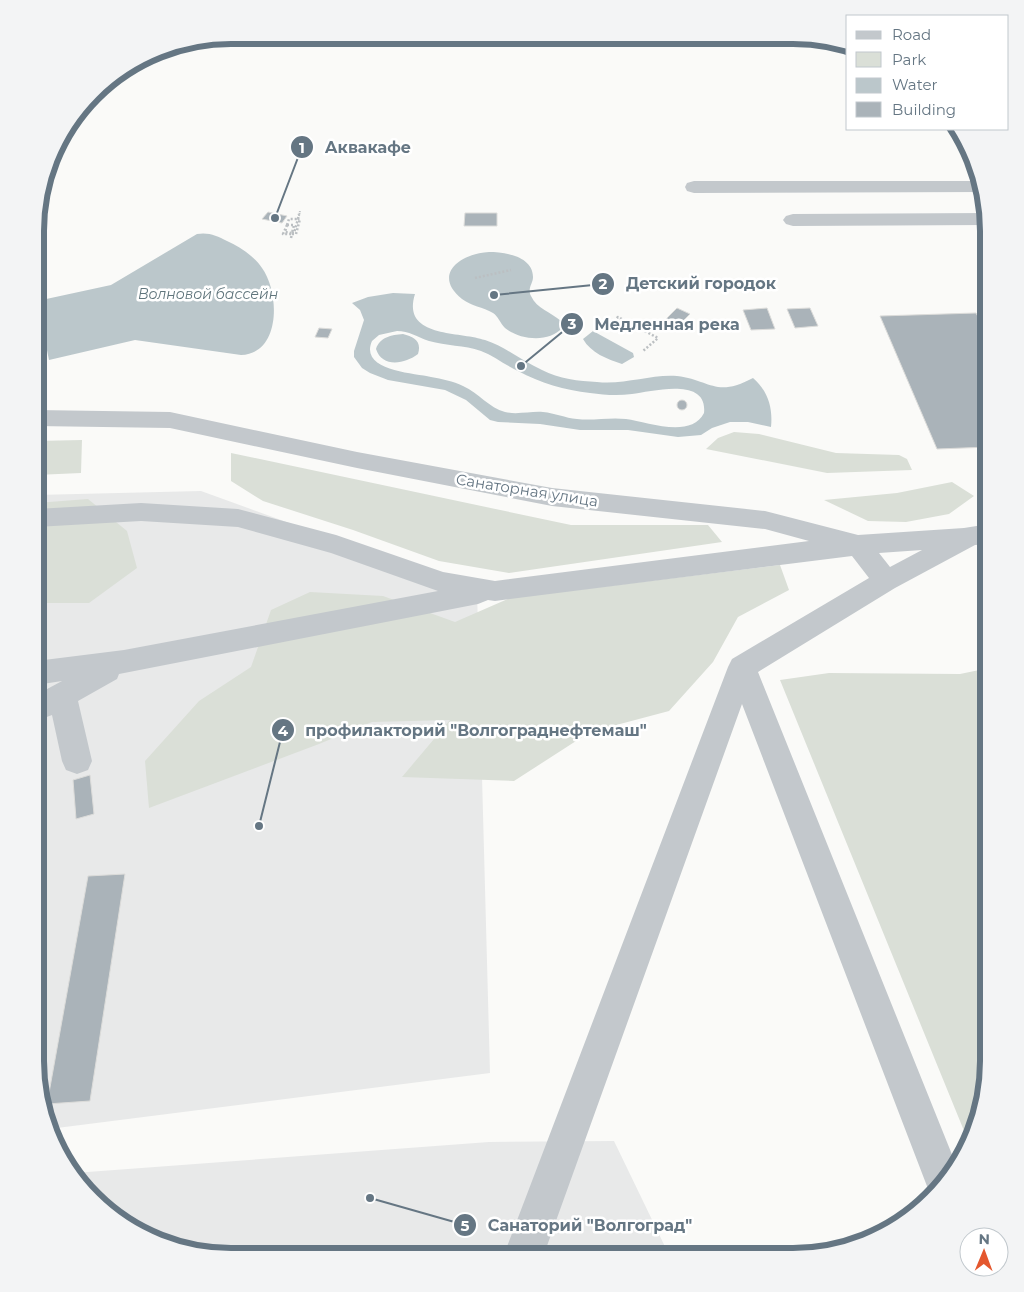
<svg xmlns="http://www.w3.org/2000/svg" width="1024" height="1292" viewBox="0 0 1024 1292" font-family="Montserrat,sans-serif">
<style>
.built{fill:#e8e9e9}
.green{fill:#dadfd7}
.water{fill:#bbc7cb;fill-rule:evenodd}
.building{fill:#aab3b9;stroke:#dcdcda}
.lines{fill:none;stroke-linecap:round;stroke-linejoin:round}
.path-far1{stroke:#bbbfc2;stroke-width:2;stroke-dasharray:1 1;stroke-linecap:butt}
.path{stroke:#bbbfc2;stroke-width:2.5;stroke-dasharray:2 2;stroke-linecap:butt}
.minor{fill:#c3c8cc;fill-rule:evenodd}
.labels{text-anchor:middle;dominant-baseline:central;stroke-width:5;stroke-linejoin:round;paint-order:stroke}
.far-water-label{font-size:14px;font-style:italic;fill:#60757c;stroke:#fff}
.street-label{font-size:15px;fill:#657683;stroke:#fff}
.rim{fill:none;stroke:#657683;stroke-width:6}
.leader{fill:none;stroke:#657683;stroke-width:2}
.callout-dot{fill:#657683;stroke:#fff;stroke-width:2}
.mark-label{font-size:15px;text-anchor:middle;font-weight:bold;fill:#fff}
.callout-label{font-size:16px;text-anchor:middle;font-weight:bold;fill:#657683;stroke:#fff;stroke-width:5;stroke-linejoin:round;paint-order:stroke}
</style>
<rect width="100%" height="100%" fill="#fafaf8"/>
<!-- built -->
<path class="built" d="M201,491l276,100 13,482 -441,56 -7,-18 -7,-50 1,-566z
M614,1141l56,116h-452l-50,-11 -46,-22 -48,-51 415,-31z"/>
<!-- green -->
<path class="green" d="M734,432l25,2 77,19 63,2 8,4 5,11 -85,3 -121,-24 12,-11z
M82,440l-1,33 -45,2v-34z
M231,453l340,72h137l14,17 -213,31 -70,-12 -86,-31 -90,-29 -32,-20z
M952,482l22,14 -25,18 -43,8 -38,-1 -44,-21 73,-7z
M88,499l39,32 10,37 -48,35h-53v-100z
M780,565l9,25 -51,27 -25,45 -44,49 -79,21 -76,49 -112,-4 48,-57 -78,2 -53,22 -170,64 -4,-47 54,-60 52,-34 20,-57 39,-18 73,4 72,26 55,-24z
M989,668v406l-11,50 -9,19 -189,-463 49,-7 131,1z"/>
<!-- water -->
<path class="water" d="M197,234c12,-2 20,2 30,7 13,6 27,15 35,27 18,25 19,86 -21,87l-106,-15 -86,20 -12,-59 74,-16z
M489,252c15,0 44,4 44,25 0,7 -6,11 -2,19 6,13 20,16 30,25l1,7c-13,15 -42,12 -57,0 -5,-5 -7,-12 -12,-15 -10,-6 -22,-7 -31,-14 -31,-25 0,-46 27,-47z
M393,293l22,1c-14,44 45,37 70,46 21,7 37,21 57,30 17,9 37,11 55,12 28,3 54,-8 80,-6 33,4 39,22 76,2 15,13 20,30 18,49l-23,-5h-18l-18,6 -11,7 -23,2 -50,-7h-48l-40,-6 -42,-2 -8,-2 -24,-20 -21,-10 -57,-10 -18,-7 -8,-5 -8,-11v-6l10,-31 -4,-10 -8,-7 16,-6zM397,331c12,0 20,6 32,10 17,5 35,4 52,10 13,5 24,14 37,20 22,12 47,19 72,22 14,2 28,3 42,1 19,-2 76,-18 72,19 -13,26 -57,9 -78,6 -17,-2 -33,2 -49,0 -12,-1 -22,-6 -34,-7 -12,-1 -26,3 -38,0 -16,-4 -26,-19 -42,-26 -10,-5 -21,-7 -32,-9 -18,-4 -72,-6 -59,-36l7,-6z
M593,331l40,22 1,4 -12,7c-15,-5 -31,-11 -39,-25z
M403,334c11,3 19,7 15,20 -13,10 -36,14 -42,-5 4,-12 15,-14 27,-15z"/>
<!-- building -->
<path class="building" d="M268,212l19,4 -5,7 -20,-4z
M465,213h32v13h-33z
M677,308l13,6 -11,11 -13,-6z
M767,308l8,21 -24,1 -8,-20z
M810,308l8,18 -23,2 -8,-19z
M976,313l13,24v110l-52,2 -57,-133z
M319,328l13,1 -4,9 -13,-1z
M677 405a5 5 0 1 1 10 0a5 5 0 1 1-10 0Z
M90,775l4,39 -18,5 -3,-39z
M125,874l-35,227 -43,3 41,-228z"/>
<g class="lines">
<!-- path-far1 -->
<path class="path-far1" d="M299,216l1,-5"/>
<!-- path -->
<path class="path" d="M298,219l1,-5
M287,225h7l-2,8
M287,225l-2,7 7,1
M287,225l-4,9h9
M287,225l2,-6h9
M292,233h2l4,-14
M292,234h4l4,-15h-2
M291,238l1,-4
M475,278l36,-8
M614,321l4,-4 40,21 -15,13"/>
<!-- minor -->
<path class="minor" d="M612,36h130l-1,3 -6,2 -95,3 -26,-5z
M694,181h288l2,11 -290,1 -7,-2 -2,-4 2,-4z
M987,213v12l-194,1 -7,-2 -3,-4 3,-4 7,-2z
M36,410l134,2 187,40 195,36 213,23 93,24 106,-7 25,-4v20l-14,1 -80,43 -137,84 199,495 -1,3 -26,24 -188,-490 -199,553h-40l225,-590 4,-8 137,-81 -17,-22 -357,45 -7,-1 -10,4 -359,70 -2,5 -39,22 14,60 -4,9 -11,4 -11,-4 -4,-9 -10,-46 -16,6v-26l26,-14 -26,4v-24l88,-11 314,-59 -107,-38 -93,-26 -97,-6 -105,6v-18l105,-6 97,6 98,26 107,37 52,9 314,-40 -44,-12 -213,-23 -195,-38 -187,-40 -134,-2zM922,550l-32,17 -11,-14z"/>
</g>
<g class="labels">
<!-- far-water labels -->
<g class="far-water-label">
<text x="208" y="294">Волновой бассейн</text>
</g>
<!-- street labels -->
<g class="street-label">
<text transform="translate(527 490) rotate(9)">Санаторная улица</text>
</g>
</g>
<!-- crop -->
<path d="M0 0H1024V1292H0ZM231 44H793A187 187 0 0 1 980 231V1061A187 187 0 0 1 793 1248H231A187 187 0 0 1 44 1061V231A187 187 0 0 1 231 44Z" fill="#f3f4f5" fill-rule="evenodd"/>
<path class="rim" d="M231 44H793A187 187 0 0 1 980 231V1061A187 187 0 0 1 793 1248H231A187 187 0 0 1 44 1061V231A187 187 0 0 1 231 44Z"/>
<!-- callouts -->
<path class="leader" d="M275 218L302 147M494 295L603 284M521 366L572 324M259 826L283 730M370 1198L465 1225"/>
<g class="callout-dot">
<circle cx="275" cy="218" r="5"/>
<circle cx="494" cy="295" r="5"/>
<circle cx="521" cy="366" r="5"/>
<circle cx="259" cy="826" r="5"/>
<circle cx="370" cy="1198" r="5"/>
<circle cx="302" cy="147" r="12"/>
<circle cx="603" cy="284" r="12"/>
<circle cx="572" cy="324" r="12"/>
<circle cx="283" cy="730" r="12"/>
<circle cx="465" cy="1225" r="12"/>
</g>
<g class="mark-label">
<text x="302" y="153">1</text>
<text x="603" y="289">2</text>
<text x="572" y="329">3</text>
<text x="283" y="736">4</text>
<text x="465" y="1231">5</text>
</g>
<g class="callout-label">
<text x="368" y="153">Аквакафе</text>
<text x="701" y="289">Детский городок</text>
<text x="667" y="330">Медленная река</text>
<text x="476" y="736">профилакторий "Волгограднефтемаш"</text>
<text x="590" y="1231">Санаторий "Волгоград"</text>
</g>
<!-- legend -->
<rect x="846" y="15" width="162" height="115" fill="#ffffff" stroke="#c1c8cd"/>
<rect x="856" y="31" width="25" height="8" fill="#c3c8cc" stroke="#c1c8cd"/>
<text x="892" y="40" font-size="15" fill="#657683">Road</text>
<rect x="856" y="52" width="25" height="15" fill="#dadfd7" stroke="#c1c8cd"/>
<text x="892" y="65" font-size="15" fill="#657683">Park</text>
<rect x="856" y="78" width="25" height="15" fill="#bbc7cb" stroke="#c1c8cd"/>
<text x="892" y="90" font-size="15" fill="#657683">Water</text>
<rect x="856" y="102" width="25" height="15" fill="#aab3b9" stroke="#c1c8cd"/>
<text x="892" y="115" font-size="15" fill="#657683">Building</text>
<!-- north arrow -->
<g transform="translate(984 1252) rotate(1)"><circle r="24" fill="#ffffff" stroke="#c1c8cd"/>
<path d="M0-4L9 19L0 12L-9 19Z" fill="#e4572e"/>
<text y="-8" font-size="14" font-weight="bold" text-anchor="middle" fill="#657683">N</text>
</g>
</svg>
